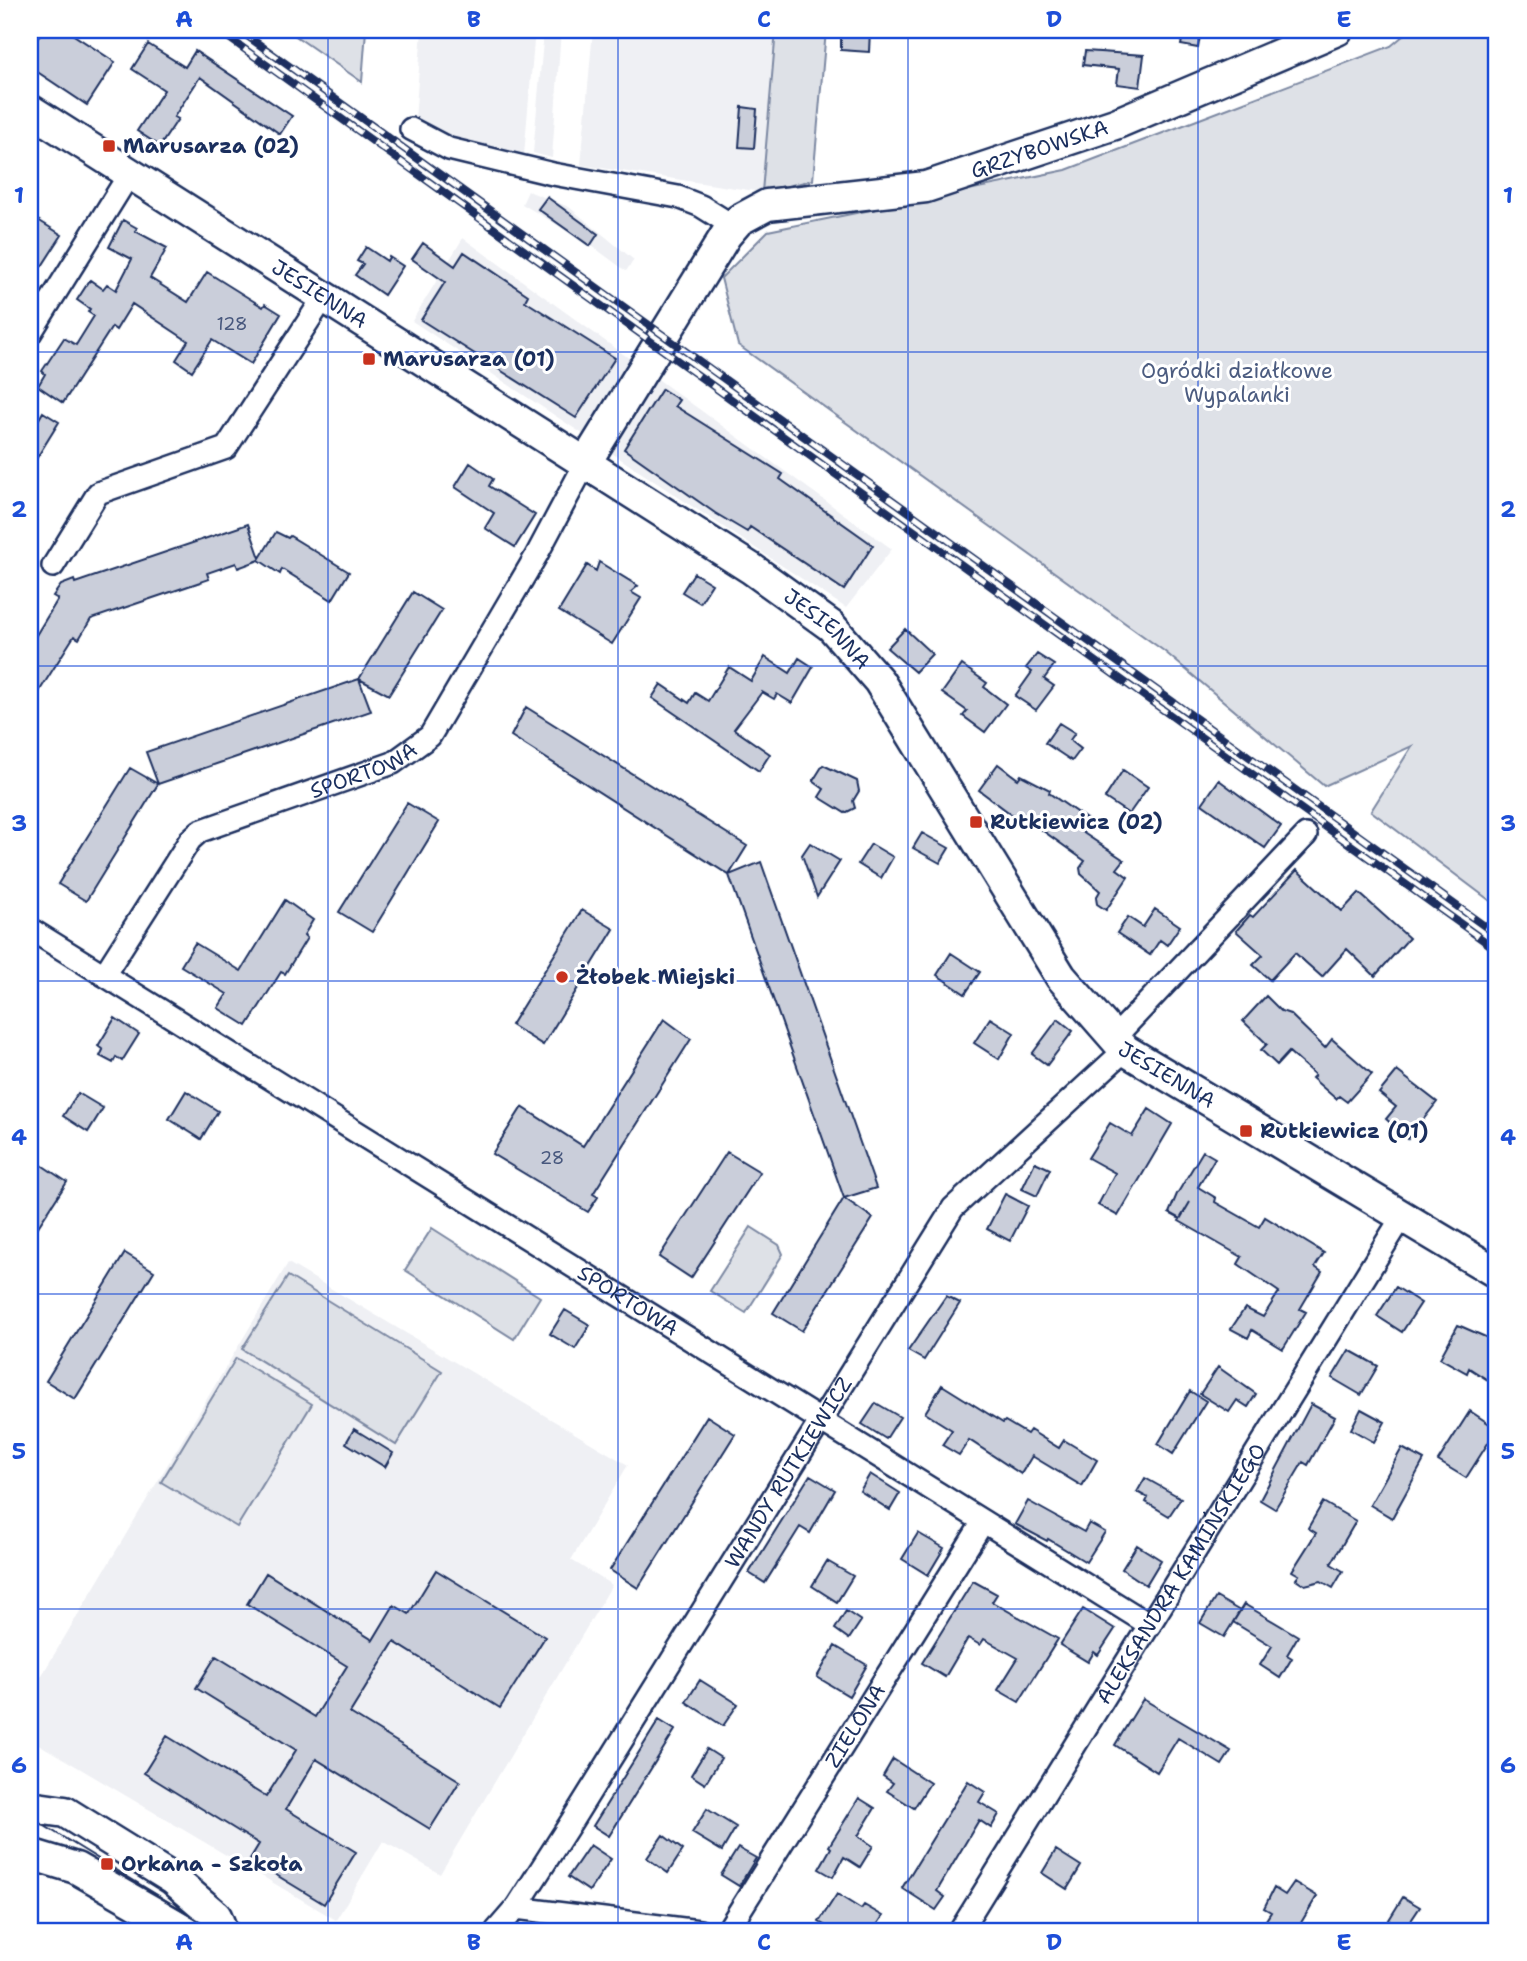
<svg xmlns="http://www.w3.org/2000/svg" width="1527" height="1961" viewBox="0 0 1527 1961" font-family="'Shantell Sans',sans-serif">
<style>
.built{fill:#eff0f4}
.green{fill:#dee1e7;stroke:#7c88a2;stroke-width:2}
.building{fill:#caceda;stroke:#1b2f5e;stroke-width:2}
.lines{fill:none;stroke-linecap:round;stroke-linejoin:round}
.street-casing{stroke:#1b2f5e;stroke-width:26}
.secondary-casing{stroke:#1b2f5e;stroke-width:35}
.street{stroke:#fff;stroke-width:21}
.secondary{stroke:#fff;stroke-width:30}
.tram{stroke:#1b2f5e;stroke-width:2}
.rail-casing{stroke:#1b2f5e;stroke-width:8}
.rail{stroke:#fff;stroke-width:5;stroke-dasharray:16;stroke-linecap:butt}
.grid{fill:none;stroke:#1d4ed8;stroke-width:2;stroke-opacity:0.55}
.poi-dot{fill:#c8321e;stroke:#fff;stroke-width:2.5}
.labels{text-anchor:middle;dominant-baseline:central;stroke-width:6;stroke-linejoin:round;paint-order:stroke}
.number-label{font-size:18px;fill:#47577d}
.poi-label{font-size:21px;font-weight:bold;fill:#1b2f5e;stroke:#fff;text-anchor:start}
.street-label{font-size:21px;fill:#1b2f5e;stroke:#fff}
.park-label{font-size:21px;fill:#4c5c80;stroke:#fff}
.neatline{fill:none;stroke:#1d4ed8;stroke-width:2.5}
.grid-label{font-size:23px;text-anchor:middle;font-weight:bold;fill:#1d4ed8}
</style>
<rect width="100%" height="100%" fill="#fff"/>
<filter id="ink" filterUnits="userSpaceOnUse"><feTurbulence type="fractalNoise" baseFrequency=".0143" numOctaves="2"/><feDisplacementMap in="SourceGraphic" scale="14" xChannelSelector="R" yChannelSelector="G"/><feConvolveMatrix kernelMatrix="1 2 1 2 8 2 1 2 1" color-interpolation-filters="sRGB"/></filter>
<g filter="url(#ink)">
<!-- built -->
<path class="built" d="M422,30h113l-11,125 -73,-16 -36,-20z
M544,30h17l-9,128 -19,-5z
M593,30h183l-14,162 -181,-27z
M528,191l41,16 65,53 -8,11 -38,-28 -66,-39z
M463,238l429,311 -46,59 -434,-287z
M288,1263l340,202 -57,95 41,25 -172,289 -57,-33 -47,79 -306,-181v-44z"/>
<!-- green -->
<path class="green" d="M287,30h79l-4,52z
M776,30h50l-13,150 -51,12z
M1410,30h87v876l-126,-95 41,-65 -88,40 -160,-135 -426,-306 -17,-67 47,-47 298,-61 325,-124z
M751,1227l28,18 4,9 -37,59 -36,-22z
M432,1228l108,69 -26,42 -109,-69z
M288,1276l154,95 -46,74 -154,-96z
M236,1358l76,46 -75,123 -76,-45z"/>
<!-- building -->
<path class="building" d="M43,30h23l49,32 -28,43 -57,-38v-17z
M841,30h29l-1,22 -28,-2z
M1184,30h17l-3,18 -17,-3z
M148,44l37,23 10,-16 97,65 -12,18 -80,-57 -26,40 4,2 -18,27 -23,-15 27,-41 -32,-21z
M1085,51l59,4 -4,32 -23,-3 2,-15 -36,-4z
M742,107l15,2 -3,39 -15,-1z
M547,197l51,37 -8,12 -52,-37z
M30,215l32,20 -20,31 -12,-8z
M123,220l14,8 -2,3 32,17 -17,30 38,24 19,-30 56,35 2,-3 16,10 -30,50 -39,-24 -20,31 -16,-11 12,-19 -56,-37 -16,26 -4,-3 -49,76 -25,-17 7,-12 -3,-3 22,-33 12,7 18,-29 -6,-4 2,-3 -13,-9 13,-20 13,9 4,-5 9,6 16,-31 -23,-12z
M423,243l32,23 9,-14 64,43 -3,6 90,57 -39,60 -155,-98 24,-38 -33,-23z
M366,247l21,14 2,-4 14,9 -19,29 -29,-20 8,-11 -6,-3z
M662,389l17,11 -4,6 108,68 -3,5 93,66 -29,45 -94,-63 -3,5 -32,-19 -91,-64z
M43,412l16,10 -29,47v-35z
M470,463l23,16 -4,7 46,29 -20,32 -30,-19 9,-15 -39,-26z
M248,524l12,34 16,-26 12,6 2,-2 59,36 -17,28 -50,-31 -2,5 -21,-14 -21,8 -2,-5 -29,10 2,6 -118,40 -12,20 -5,-3 -44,70v-61l28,-46 -5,-3 8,-11 13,-5 1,3z
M599,562l39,24 -7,6 10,6 -29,46 -53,-33 28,-46 9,6z
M694,573l18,11 -12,19 -18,-11z
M413,592l29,18 -53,85 -30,-16z
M905,629l27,25 -17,18 -28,-24z
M1037,654l17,11 -10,14 10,7 -18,24 -21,-14 17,-24 -6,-4z
M765,657l25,16 9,-15 14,9 -21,36 -15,-9 -3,5 -12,-7 -28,37 36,25 -11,17 -107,-73 9,-14 28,19 6,-10 13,8 21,-34 22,14z
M962,665l25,18 -3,4 22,17 -21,28 -22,-16 4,-5 -25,-18z
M359,679l12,32 -213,73 -12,-32z
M526,707l221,139 -18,29 -218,-139z
M1059,723l16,10 -5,7 11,9 -9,12 -27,-18z
M998,764l20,15 3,-4 29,15 -1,3 40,28 -7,11 42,28 -7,9 11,8 -22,33 -9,-6 -1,-6 4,-7 -19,-17 -1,-6 5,-7 -67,-48 -3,4 -36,-27z
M823,765l34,16 2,10 -6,10 2,7 -10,5 -26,-16 5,-8 -11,-8z
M130,768l28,16 -72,117 -28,-17z
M1123,770l25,17 -19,27 -24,-16z
M1219,780l62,46 -16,22 -63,-44z
M407,803l32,19 -67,110 -33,-20z
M922,833l27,15 -9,15 -27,-15z
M810,843l30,18 -23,36 -15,-42z
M871,844l22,13 -12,21 -23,-14z
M761,862l115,326 -32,10 -115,-323z
M1297,870l45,41 17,-18 50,45 -34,38 -28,-27 -25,28 -27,-24 -25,27 -17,-15 10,-10 -27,-24 14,-16 3,2z
M285,900l28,20 -9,15 3,3 -22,36 -4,-2 -34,54 -29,-18 9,-14 -46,-28 14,-23 46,28z
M1155,909l25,17 -13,19 -7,-5 -10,15 -33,-22 11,-16 15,10z
M582,910l32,19 -71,116 -32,-20z
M951,953l29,19 -15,22 -28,-19z
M1266,996l15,15 9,3 35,34 7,-9 40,35 -25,28 -8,-6 -3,3 -24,-21 3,-3 -26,-23 -12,13 -16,-15 6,-6 -24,-23z
M115,1018l24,16 -17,27 -6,-4 -3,6 -13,-7 3,-6 -5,-4z
M990,1018l24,15 -15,26 -25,-16z
M664,1019l27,20 -98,155 5,3 -10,15 -96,-58 30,-47 61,39z
M1058,1019l15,12 -26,34 -15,-11z
M1397,1071l40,31 -29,37 -22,-20 10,-12 -17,-14z
M186,1091l32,20 -17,28 -32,-20z
M78,1093l25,15 -15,24 -25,-16z
M1149,1109l23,15 -54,92 -20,-11 17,-32 -27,-15 22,-35 22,13z
M1203,1151l12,7 -17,29 18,11 -1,4 44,25 6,-10 59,36 -9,14 7,5 -22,37 6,3 -23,37 -31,-19 -4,8 -17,-9 14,-21 18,9 16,-25 -41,-28 4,-7 -63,-36 11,-19 -10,17 -11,-6 8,-19z
M727,1152l33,20 -69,106 -32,-21z
M37,1162l30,20 -37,57v-66z
M1035,1162l15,7 -13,27 -15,-7z
M1005,1194l23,12 -18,35 -23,-12z
M844,1198l29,20 -71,113 -29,-18z
M125,1253l29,18 -79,128 -29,-18z
M1396,1287l25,16 -19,29 -25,-16z
M946,1296l14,7 -36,57 -16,-9z
M565,1310l25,15 -15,24 -25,-15z
M1458,1325l39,17v44l-28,-18 -2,5 -27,-15z
M1349,1350l29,16 -17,29 -29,-17z
M1218,1367l38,27 -8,13 -11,-7 -8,12 -29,-18z
M942,1385l61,38 2,-2 22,13 3,-4 29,18 5,-8 33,20 -15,26 -50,-30 -11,18 -52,-34 -10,15 -17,-10 10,-15 -27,-17z
M1190,1391l16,10 -33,53 -15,-10z
M876,1403l24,14 -14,22 -24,-15z
M1311,1404l24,13 -27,48 -5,-3 -28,47 -15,-9z
M1361,1409l24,13 -11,20 -23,-13z
M1470,1411l27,18 -31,49 -28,-17z
M707,1416l28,18 -97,154 -28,-18z
M354,1429l39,24 -8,14 -39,-24z
M1402,1448l22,12 -32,58 -22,-13z
M870,1474l30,19 -10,17 -30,-19z
M810,1475l25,15 -25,43 -10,-6 -35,56 -16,-10z
M1145,1478l36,20 -12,18 -23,-14 2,-4 -11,-6z
M1028,1501l56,31 5,-9 16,9 -19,30 -38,-23 -1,2 -32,-17z
M1323,1502l33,19 -25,43 12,7 -10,17 -12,-7 -16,4 -9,-6 3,-4 -7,-4 24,-38 -8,-5z
M918,1533l26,15 -16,27 -26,-16z
M1137,1545l24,15 -15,25 -24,-16z
M827,1561l26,15 -16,26 -25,-16z
M436,1570l109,67 -45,71 -106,-66 -44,71 110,68 -30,48 -114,-70 -30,50 70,43 -32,52 -74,-45 9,-15 -115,-71 23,-37 99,61 30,-47 -100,-62 20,-32 99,61 32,-51 -100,-62 19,-31 107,67 21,-35 15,9z
M973,1581l24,13 -5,8 66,37 -39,63 -21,-12 20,-32 -34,-19 -4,6 -12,-7 -23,39 -23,-14z
M1216,1597l24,14 -16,26 -24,-14z
M1244,1604l54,32 -11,19 5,3 -12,20 -20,-13 12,-19 -39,-24z
M1083,1609l32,20 -17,26 -4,-3 -6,10 -28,-17z
M846,1611l15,10 -12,18 -14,-10z
M835,1646l32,19 -18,31 -32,-19z
M700,1680l38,24 -15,22 -37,-24z
M1143,1699l88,52 -9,14 -44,-27 -21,34 -42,-27z
M659,1720l16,10 -66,106 -16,-10z
M707,1749l14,9 -16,26 -14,-9z
M893,1759l37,24 -16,25 -27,-17 6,-8 -10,-7z
M968,1781l17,11 -6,10 20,12 -8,14 -12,-8 -42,71 8,6 -9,13 -34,-22z
M859,1798l16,10 -17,28 15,10 -13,21 -16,-10 -11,20 -14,-8 12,-21 -2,-2z
M707,1809l29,18 -14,24 -30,-18z
M663,1835l20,15 -15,23 -21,-15z
M590,1845l21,14 -22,32 -21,-14z
M738,1848l18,10 -17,28 -18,-11z
M1056,1850l25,16 -14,23 -25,-16z
M1294,1882l23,14 -21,35h-37l12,-19 -7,-4 10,-20 11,7z
M837,1894l24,15 3,-4 19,11 -10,15h-38l-16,-9z
M1403,1897l17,10 -16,24h-22z"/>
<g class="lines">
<defs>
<g id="street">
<path d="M411,129l38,20 104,25 125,23 23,9 32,20"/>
<path d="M30,334l100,-161"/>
<path d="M53,566l45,-73 128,-45 98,-151"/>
<path id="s1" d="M30,929l1120,696"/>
<path id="s2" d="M104,975l86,-135 10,-9 193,-68 37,-27 106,-180 50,-94"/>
<path d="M1114,1038l192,-203"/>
<path d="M516,1908l183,23"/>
<path id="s3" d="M496,1931l20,-23 57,-89 380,-611 172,-158"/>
<path id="s4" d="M727,1931l256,-409"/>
<path id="s5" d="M960,1931l442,-714"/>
</g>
<g id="secondary">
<path id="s6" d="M30,110l722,459 79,57 48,55 182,296 64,73 372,223"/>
<path id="s7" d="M586,462l140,-227 13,-15 28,-15 159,-18 189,-63 222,-94"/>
<path d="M30,1807l35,5 108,67 43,37 6,15"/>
<path d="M30,1854l46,14 110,63"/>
</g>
</defs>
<!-- street casing -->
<use href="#street" class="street-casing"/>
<!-- secondary casing -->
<use href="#secondary" class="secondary-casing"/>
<!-- street -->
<use href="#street" class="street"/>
<!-- secondary -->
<use href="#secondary" class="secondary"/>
<!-- tram -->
<path class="tram" d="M30,1817l186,114"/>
<defs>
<path id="rail" d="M218,30l1279,920
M239,30l1258,905"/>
</defs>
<!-- rail casing -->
<use href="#rail" class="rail-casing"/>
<!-- rail -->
<use href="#rail" class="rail"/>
</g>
</g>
<!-- grid -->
<path class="grid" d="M328,30v1901M618,30v1901M908,30v1901M1198,30v1901M30,352h1467M30,666h1467M30,981h1467M30,1294h1467M30,1609h1467"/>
<!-- markers -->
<g class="poi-dot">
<rect x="102" y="139" width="14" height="14" rx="3.5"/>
<rect x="362" y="352" width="14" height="14" rx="3.5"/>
<rect x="969" y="815" width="14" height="14" rx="3.5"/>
<circle cx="562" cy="977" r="7"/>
<rect x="1239" y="1124" width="14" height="14" rx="3.5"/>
<rect x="100" y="1857" width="14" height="14" rx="3.5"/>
</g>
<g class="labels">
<!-- number labels -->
<g class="number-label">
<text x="232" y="324">128</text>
<text x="552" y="1158">28</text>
</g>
<!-- poi labels -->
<g class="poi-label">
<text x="123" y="146">Marusarza (02)</text>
<text x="383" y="359">Marusarza (01)</text>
<text x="990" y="822">Rutkiewicz (02)</text>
<text x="576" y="977">Żłobek Miejski</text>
<text x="1260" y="1131">Rutkiewicz (01)</text>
<text x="121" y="1864">Orkana - Szkoła</text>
</g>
<!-- street labels -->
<g class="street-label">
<text stroke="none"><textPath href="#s7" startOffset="598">GRZYBOWSKA</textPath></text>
<text stroke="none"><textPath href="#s6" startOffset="343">JESIENNA</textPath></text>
<text stroke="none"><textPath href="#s6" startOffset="952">JESIENNA</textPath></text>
<text stroke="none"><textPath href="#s2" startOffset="348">SPORTOWA</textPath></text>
<text stroke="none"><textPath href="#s6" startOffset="1519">JESIENNA</textPath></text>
<text stroke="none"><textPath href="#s1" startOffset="704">SPORTOWA</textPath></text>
<text stroke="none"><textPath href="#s3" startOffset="544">WANDY RUTKIEWICZ</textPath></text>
<text stroke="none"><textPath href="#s5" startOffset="420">ALEKSANDRA KAMIŃSKIEGO</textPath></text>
<text stroke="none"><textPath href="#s4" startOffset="242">ZIELONA</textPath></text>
</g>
<!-- park labels -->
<g class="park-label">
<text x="1237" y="371">Ogródki działkowe<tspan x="1237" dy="24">Wypalanki</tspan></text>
</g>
</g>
<!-- margin -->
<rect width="1527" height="1961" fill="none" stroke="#fff" stroke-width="77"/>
<rect x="38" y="38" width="1450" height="1885" class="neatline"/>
<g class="grid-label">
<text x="184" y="27">A</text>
<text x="474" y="27">B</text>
<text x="764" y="27">C</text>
<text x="1054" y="27">D</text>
<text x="1344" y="27">E</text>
<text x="19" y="203">1</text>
<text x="1508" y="203">1</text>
<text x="19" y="517">2</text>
<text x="1508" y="517">2</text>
<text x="19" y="831">3</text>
<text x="1508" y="831">3</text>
<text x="19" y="1145">4</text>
<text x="1508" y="1145">4</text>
<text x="19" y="1459">5</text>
<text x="1508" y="1459">5</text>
<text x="19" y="1773">6</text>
<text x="1508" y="1773">6</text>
<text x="184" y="1950">A</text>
<text x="474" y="1950">B</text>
<text x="764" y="1950">C</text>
<text x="1054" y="1950">D</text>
<text x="1344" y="1950">E</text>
</g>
</svg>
